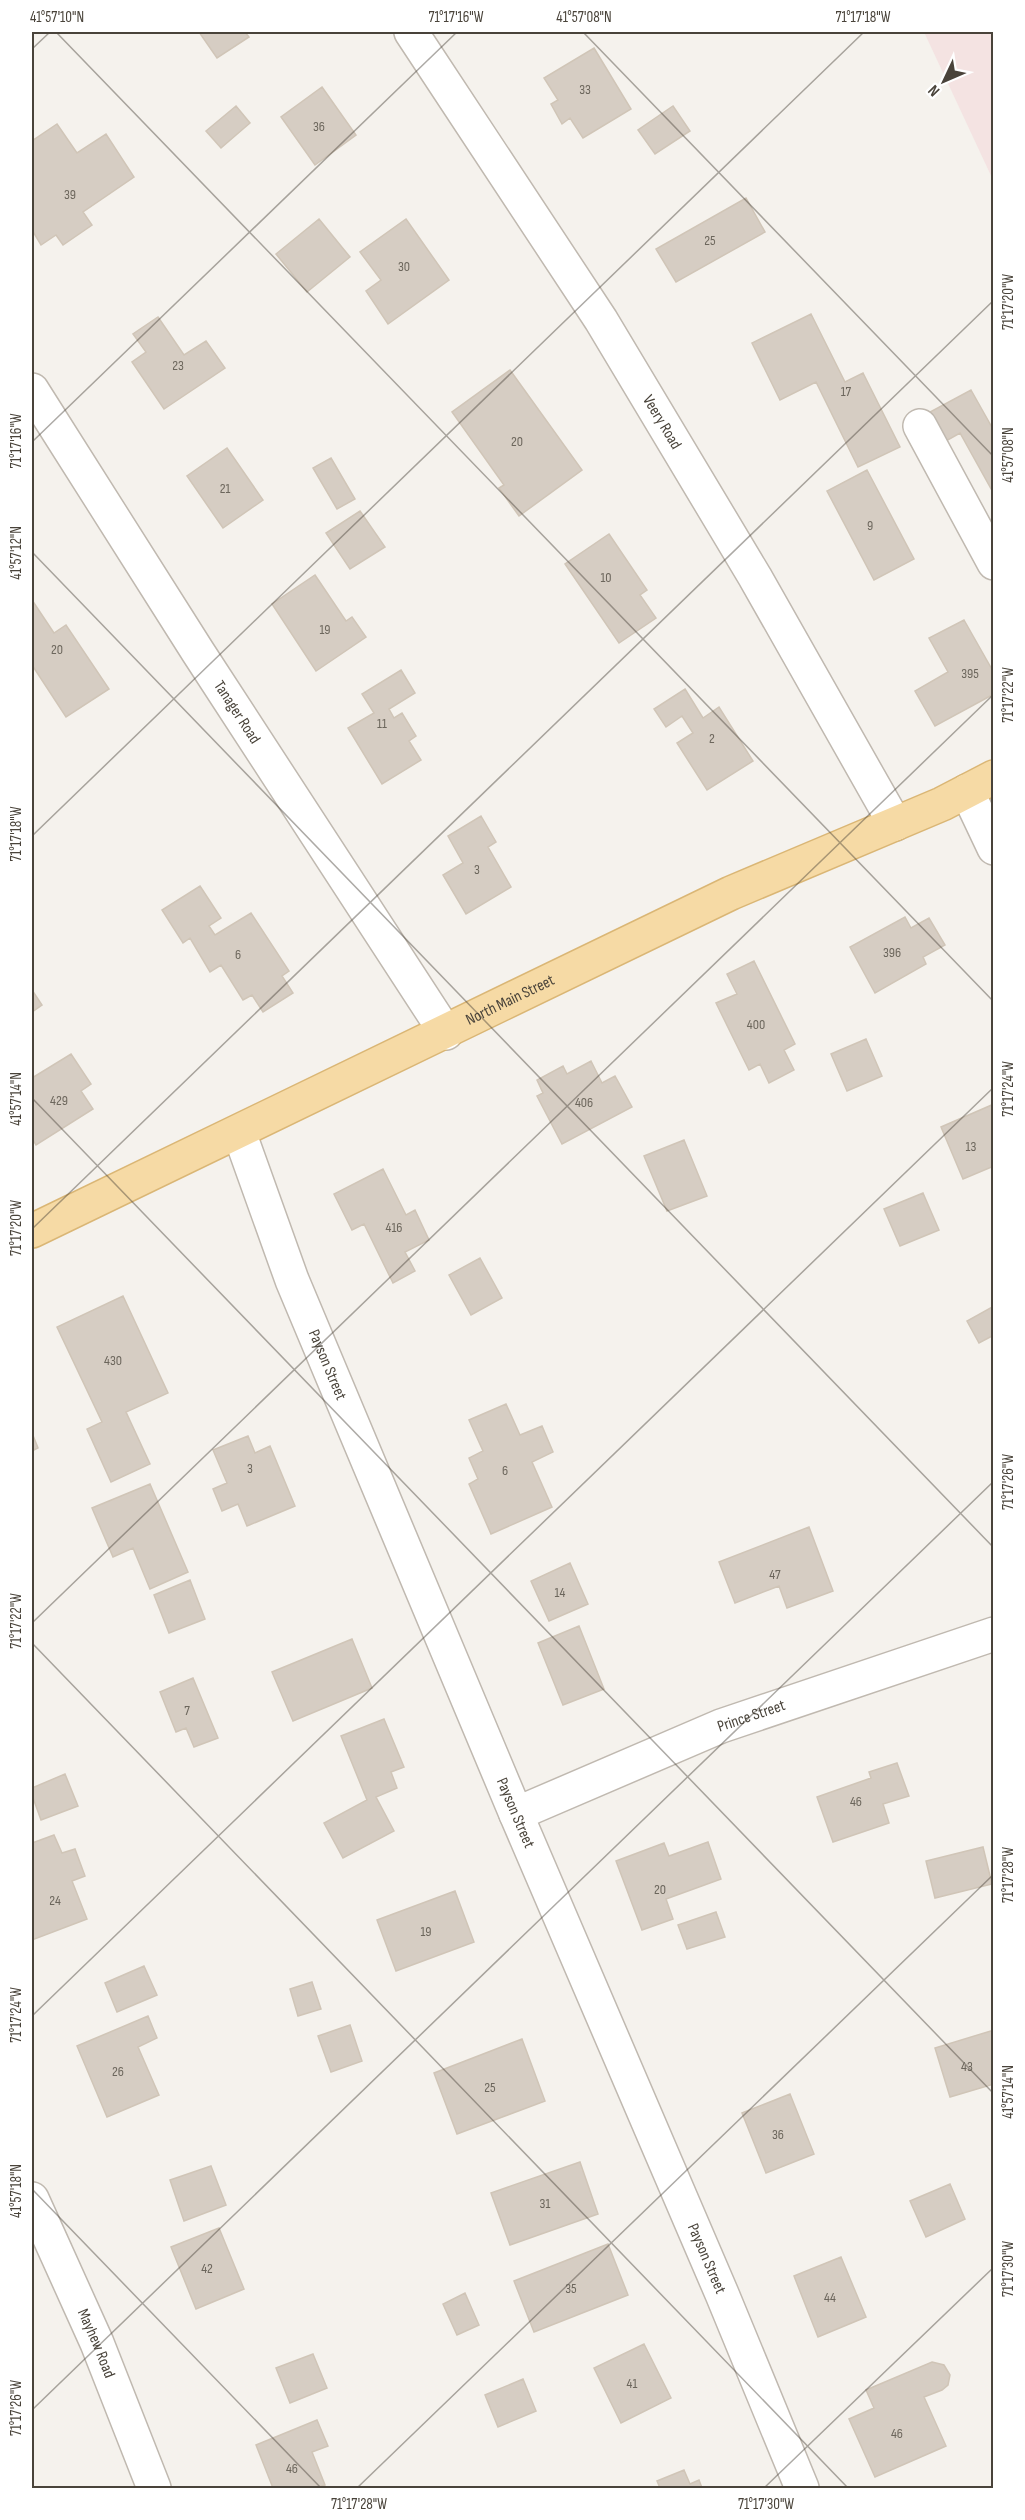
<svg xmlns="http://www.w3.org/2000/svg" width="1025" height="2520" viewBox="0 0 1025 2520" font-family="'Sofia Sans Condensed',sans-serif">
<style>
.medical{fill:#f4e3e2}
.building{fill:#d6cdc3;stroke:#d0c5b7;stroke-width:1.5}
.lines{fill:none;stroke-linecap:round;stroke-linejoin:round}
.minor-casing{stroke:#c0b9b0;stroke-width:36}
.major-casing{stroke:#dab675;stroke-width:36}
.minor{stroke:#fff;stroke-width:33}
.major{stroke:#f6daa5;stroke-width:33}
.ticks{fill:none;stroke:#49433a;stroke-width:1.5;stroke-opacity:0.45}
.labels{text-anchor:middle;dominant-baseline:central;stroke-width:6;stroke-linejoin:round;paint-order:stroke}
.number-label{font-size:14px;fill:#6c665c}
.street-label{font-size:16px;fill:#49433a;stroke:#fff}
.neatline{fill:none;stroke:#49433a;stroke-width:2}
.ticks-label{font-size:15px;text-anchor:middle;fill:#49433a}
</style>
<rect width="100%" height="100%" fill="#f5f2ed"/>
<!-- medical -->
<path class="medical" d="M924,32h69v148z"/>
<!-- building -->
<path class="building" d="M199,32h46l4,5 -32,21z
M594,48l37,61 -48,29 -13,-20 -8,6 -11,-20 7,-4 -14,-22z
M322,87l34,48 -41,30 -34,-48z
M236,106l14,17 -29,25 -15,-17z
M673,106l17,25 -35,23 -17,-24z
M57,124l20,29 29,-19 28,43 -51,35 9,13 -29,20 -7,-10 -15,10 -9,-15v-89z
M746,198l19,34 -89,50 -20,-33z
M319,219l31,38 -43,35 -31,-38z
M406,219l43,61 -61,44 -22,-33 15,-11 -21,-28z
M811,314l34,68 18,-9 37,74 -42,20 -42,-85 -36,18 -28,-57z
M158,317l26,38 22,-14 19,27 -61,41 -32,-47 14,-10 -13,-18z
M510,370l72,100 -63,46 -20,-28 5,-3 -52,-73z
M971,390l23,41v63l-34,-61 -14,8 -16,-29z
M227,448l36,52 -40,28 -36,-52z
M331,458l24,41 -18,10 -24,-41z
M867,470l47,89 -40,21 -47,-89z
M360,511l25,36 -35,22 -24,-36z
M609,534l38,56 -7,5 16,23 -37,25 -54,-79z
M315,575l31,46 6,-4 14,20 -50,34 -44,-67z
M34,603l20,30 12,-8 43,64 -43,28 -34,-52v-60z
M964,620l30,53v21l-59,32 -20,-35 33,-19 -19,-34z
M401,670l14,23 -26,16 5,9 8,-5 14,23 -7,5 12,19 -39,24 -34,-56 26,-15 -12,-19z
M685,689l18,29 16,-11 34,54 -46,29 -30,-47 16,-10 -11,-17 -16,11 -12,-18z
M481,816l15,26 -8,5 23,40 -45,27 -23,-39 20,-12 -15,-27z
M200,886l21,32 -12,8 6,9 36,-22 38,58 -7,5 11,17 -30,19 -11,-17 -9,5 -22,-35 -11,7 -20,-34 -7,5 -21,-33z
M905,917l6,11 18,-10 16,27 -22,12 3,7 -51,29 -25,-46z
M754,961l41,83 -11,6 10,20 -25,13 -9,-19 -11,6 -33,-67 21,-9 -10,-20z
M32,990l10,15 -10,7z
M866,1039l16,37 -35,15 -16,-37z
M71,1054l20,30 -10,7 12,18 -57,36 -4,-7v-60z
M591,1061l11,22 13,-7 17,31 -70,37 -25,-48 6,-3 -6,-13 26,-14 4,8z
M994,1104v62l-31,13 -22,-52z
M684,1140l23,56 -40,15 -23,-55z
M383,1169l23,46 9,-5 14,30 -24,12 10,19 -22,12 -29,-59 -12,6 -18,-36z
M923,1193l16,37 -39,16 -16,-37z
M480,1258l22,40 -31,17 -22,-40z
M123,1296l45,97 -42,19 24,52 -39,18 -24,-53 15,-7 -45,-95z
M994,1306v29l-15,8 -12,-22z
M506,1404l14,31 22,-9 11,26 -21,10 20,45 -61,27 -22,-50 9,-5 -9,-21 14,-7 -14,-31z
M32,1433l6,15 -6,3z
M248,1436l7,17 15,-7 25,60 -48,20 -9,-22 -16,7 -9,-22 14,-6 -14,-33z
M150,1484l38,88 -38,17 -17,-41 -20,9 -21,-49z
M809,1527l24,64 -46,17 -8,-22 -44,17 -16,-41z
M570,1563l18,41 -39,17 -18,-40z
M190,1580l15,39 -36,14 -15,-38z
M579,1626l25,63 -41,16 -25,-62z
M352,1639l20,49 -79,33 -21,-49z
M193,1678l25,60 -24,9 -8,-19 -10,4 -16,-40z
M384,1719l20,48 -13,5 6,16 -21,9 18,34 -51,27 -19,-35 43,-23 -26,-64z
M897,1763l12,33 -26,8 6,19 -56,19 -16,-45 54,-19 -2,-6z
M65,1774l13,32 -37,14 -9,-25v-7z
M54,1835l8,18 13,-4 10,27 -13,5 15,38 -55,21v-97z
M708,1842l13,37 -55,20 7,20 -31,11 -26,-69 48,-18 5,13z
M983,1847l9,37 -57,14 -9,-37z
M455,1891l19,51 -78,29 -19,-51z
M716,1912l9,25 -38,12 -9,-24z
M144,1966l13,29 -40,17 -12,-29z
M312,1982l9,27 -23,7 -8,-27z
M148,2016l9,22 -19,9 21,48 -52,22 -30,-71z
M350,2025l12,36 -31,11 -13,-36z
M994,2030v54l-44,13 -15,-49z
M522,2039l23,62 -88,33 -23,-61z
M790,2094l24,60 -48,19 -24,-60z
M580,2162l18,52 -88,31 -19,-52z
M211,2166l15,39 -42,16 -14,-41z
M950,2184l15,35 -39,18 -16,-36z
M219,2228l25,61 -48,20 -25,-62z
M608,2244l20,51 -94,37 -20,-51z
M841,2257l25,60 -48,20 -24,-61z
M465,2293l14,32 -22,10 -14,-31z
M644,2344l27,54 -50,25 -27,-55z
M313,2354l14,34 -37,15 -14,-35z
M932,2362l12,3 6,10 -2,10 -6,5 -18,7 22,49 -71,31 -26,-58 25,-11 -8,-18z
M523,2379l13,32 -38,16 -13,-32z
M317,2420l11,26 -16,6 13,33 -10,3h-42l-17,-43z
M684,2470l6,14 9,-4 3,8h-42l-3,-7z"/>
<g class="lines">
<defs>
<g id="minor">
<path id="s1" d="M411,32l190,288 154,257 140,247"/>
<path id="s2" d="M32,390l166,262 248,381"/>
<path d="M920,426l74,137"/>
<path d="M967,791l27,57"/>
<path id="s3" d="M239,1132l53,148 224,534 206,480 80,194"/>
<path id="s4" d="M516,1814l205,-88 273,-92"/>
<path id="s5" d="M32,2199l65,144 57,145"/>
</g>
<g id="major">
<path id="s6" d="M32,1231l699,-338 211,-89 52,-27"/>
</g>
</defs>
<!-- minor casing -->
<use href="#minor" class="minor-casing"/>
<!-- major casing -->
<use href="#major" class="major-casing"/>
<!-- minor -->
<use href="#minor" class="minor"/>
<!-- major -->
<use href="#major" class="major"/>
</g>
<!-- ticks -->
<path class="ticks" d="M56,32l938,970M583,32l411,425M32,49l18,-17M32,442l425,-410M32,552l962,996M32,836l832,-804M32,1098l962,996M32,1229l962,-929M32,1623l962,-929M32,1643l816,845M32,2016l962,-929M32,2189l289,299M32,2410l962,-929M357,2488l637,-614M764,2488l230,-221"/>
<g class="labels">
<!-- number labels -->
<g class="number-label">
<text x="585" y="89">33</text>
<text x="319" y="126">36</text>
<text x="70" y="194">39</text>
<text x="710" y="240">25</text>
<text x="404" y="266">30</text>
<text x="178" y="365">23</text>
<text x="846" y="391">17</text>
<text x="517" y="441">20</text>
<text x="225" y="488">21</text>
<text x="870" y="525">9</text>
<text x="606" y="577">10</text>
<text x="325" y="629">19</text>
<text x="57" y="649">20</text>
<text x="970" y="673">395</text>
<text x="382" y="723">11</text>
<text x="712" y="738">2</text>
<text x="477" y="869">3</text>
<text x="892" y="952">396</text>
<text x="238" y="954">6</text>
<text x="756" y="1024">400</text>
<text x="59" y="1100">429</text>
<text x="584" y="1102">406</text>
<text x="971" y="1146">13</text>
<text x="394" y="1227">416</text>
<text x="113" y="1360">430</text>
<text x="250" y="1468">3</text>
<text x="505" y="1470">6</text>
<text x="775" y="1574">47</text>
<text x="560" y="1592">14</text>
<text x="187" y="1710">7</text>
<text x="856" y="1801">46</text>
<text x="660" y="1889">20</text>
<text x="55" y="1900">24</text>
<text x="426" y="1931">19</text>
<text x="967" y="2066">43</text>
<text x="118" y="2071">26</text>
<text x="490" y="2087">25</text>
<text x="778" y="2134">36</text>
<text x="545" y="2203">31</text>
<text x="207" y="2268">42</text>
<text x="571" y="2288">35</text>
<text x="830" y="2297">44</text>
<text x="632" y="2383">41</text>
<text x="897" y="2433">46</text>
<text x="292" y="2468">46</text>
</g>
<!-- street labels -->
<g class="street-label">
<text stroke="none"><textPath href="#s1" startOffset="464">Veery Road</textPath></text>
<text stroke="none"><textPath href="#s2" startOffset="382">Tanager Road</textPath></text>
<text stroke="none"><textPath href="#s6" startOffset="531">North Main Street</textPath></text>
<text stroke="none"><textPath href="#s3" startOffset="249">Payson Street</textPath></text>
<text stroke="none"><textPath href="#s4" startOffset="255">Prince Street</textPath></text>
<text stroke="none"><textPath href="#s3" startOffset="735">Payson Street</textPath></text>
<text stroke="none"><textPath href="#s3" startOffset="1220">Payson Street</textPath></text>
<text stroke="none"><textPath href="#s5" startOffset="158">Mayhew Road</textPath></text>
</g>
</g>
<!-- border -->
<rect width="1025" height="2520" fill="none" stroke="#ffffff" stroke-width="66"/>
<!-- north arrow -->
<g transform="translate(944 81) rotate(226)" stroke="#ffffff" stroke-width="4.5" paint-order="stroke">
<path d="M0-4.5L10 22L0 15L-10 22Z" fill="#49433a"/>
<text y="-9" font-size="16" font-weight="bold" text-anchor="middle" fill="#49433a">N</text>
</g>
<rect x="33" y="33" width="959" height="2454" class="neatline"/>
<g class="ticks-label">
<text x="57" y="22">41°57'10"N</text>
<text x="456" y="22">71°17'16"W</text>
<text x="584" y="22">41°57'08"N</text>
<text x="863" y="22">71°17'18"W</text>
<text transform="translate(1008 302) rotate(-90)" y="5">71°17'20"W</text>
<text transform="translate(16 441) rotate(-90)" y="5">71°17'16"W</text>
<text transform="translate(1008 455) rotate(-90)" y="5">41°57'08"N</text>
<text transform="translate(16 553) rotate(-90)" y="5">41°57'12"N</text>
<text transform="translate(1008 695) rotate(-90)" y="5">71°17'22"W</text>
<text transform="translate(16 834) rotate(-90)" y="5">71°17'18"W</text>
<text transform="translate(1008 1089) rotate(-90)" y="5">71°17'24"W</text>
<text transform="translate(16 1099) rotate(-90)" y="5">41°57'14"N</text>
<text transform="translate(16 1228) rotate(-90)" y="5">71°17'20"W</text>
<text transform="translate(1008 1482) rotate(-90)" y="5">71°17'26"W</text>
<text transform="translate(16 1621) rotate(-90)" y="5">71°17'22"W</text>
<text transform="translate(1008 1875) rotate(-90)" y="5">71°17'28"W</text>
<text transform="translate(16 2015) rotate(-90)" y="5">71°17'24"W</text>
<text transform="translate(1008 2092) rotate(-90)" y="5">41°57'14"N</text>
<text transform="translate(16 2191) rotate(-90)" y="5">41°57'18"N</text>
<text transform="translate(1008 2269) rotate(-90)" y="5">71°17'30"W</text>
<text transform="translate(16 2408) rotate(-90)" y="5">71°17'26"W</text>
<text x="359" y="2509">71°17'28"W</text>
<text x="766" y="2509">71°17'30"W</text>
</g>
</svg>
